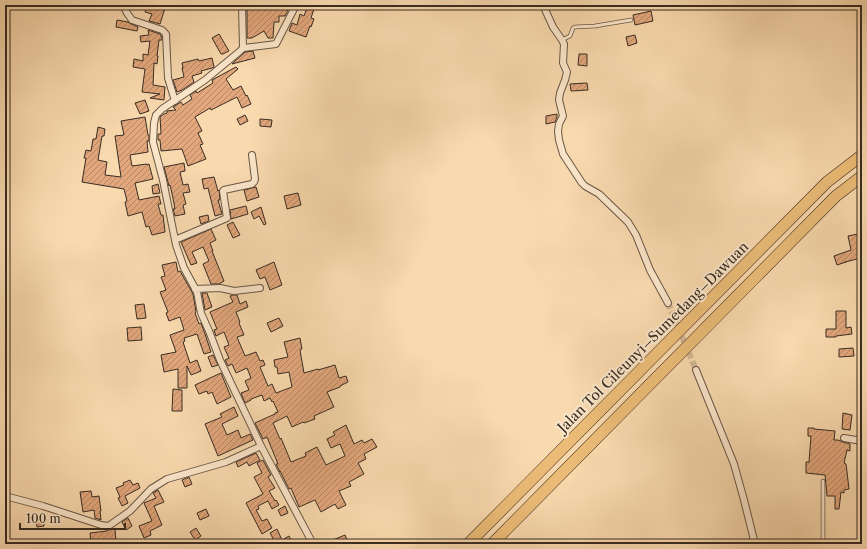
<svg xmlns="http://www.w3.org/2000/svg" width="867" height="549" viewBox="0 0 867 549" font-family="'Libre Caslon Text',serif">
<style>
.building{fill:url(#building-hatch);stroke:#382c23}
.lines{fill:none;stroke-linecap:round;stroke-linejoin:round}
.street-tunnel{stroke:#d2b692;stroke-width:6;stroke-dasharray:6 3;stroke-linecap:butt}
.lane-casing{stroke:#685746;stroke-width:4.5}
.street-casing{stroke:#685746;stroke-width:8}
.highway-casing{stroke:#382c23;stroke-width:12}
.lane{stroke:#fbe6ca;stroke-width:3}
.street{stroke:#fbe6ca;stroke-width:6}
.highway{stroke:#ecbc77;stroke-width:11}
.labels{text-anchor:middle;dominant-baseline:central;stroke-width:4;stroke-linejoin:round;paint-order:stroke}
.street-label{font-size:14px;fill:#382c23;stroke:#fbe6ca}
</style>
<defs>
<pattern id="building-hatch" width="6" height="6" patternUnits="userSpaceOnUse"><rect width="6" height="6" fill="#e2a77c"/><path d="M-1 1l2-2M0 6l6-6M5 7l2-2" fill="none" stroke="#b88865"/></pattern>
</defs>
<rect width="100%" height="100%" fill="#f9d9ae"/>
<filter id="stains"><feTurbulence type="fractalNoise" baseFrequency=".005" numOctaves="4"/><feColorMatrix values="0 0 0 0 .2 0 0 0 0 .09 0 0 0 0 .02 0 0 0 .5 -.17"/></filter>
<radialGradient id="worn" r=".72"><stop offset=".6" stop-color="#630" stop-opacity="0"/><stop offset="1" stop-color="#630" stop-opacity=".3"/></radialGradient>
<!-- building -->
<path class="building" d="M147,5h5l6,2 1,-2h7l-6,19 -11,-3 3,-7 -7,-2z
M262,5h8v2l18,2v1l-3,6h-6v6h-5l-1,16h-5l-4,-7 -12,7h-5v-30l14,1z
M308,5l7,1 -4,12 3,1 -3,8 -1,-1 -4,11 -17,-6 3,-8 5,2 3,-11 4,2z
M651,11l2,10 -18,4 -2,-10z
M117,20l11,2 3,2 7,3 -1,4 -21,-4z
M148,30l12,4 2,4v2h-3l-2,16h1l-1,8 -3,-1 -1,22 12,2 -1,13 -14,-2 10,-4 -18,-2 3,-23 -12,-2 1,-8 9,2v-7l5,1 2,-14 -9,1 -1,-6 9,-1z
M219,34l10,17 -6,3h-2l-9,-16z
M635,35l2,8 -9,3 -2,-9z
M253,51l2,7 -23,6 13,-12z
M579,54h8v12l-9,-1z
M212,58l2,9 -2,1 -11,3 1,2 -10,3 2,6 -12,8 -5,2 -4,-12 11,-3 -2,-9h1l-1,-5 16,-4 1,2z
M236,67l2,2 -12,10 7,11 8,-4 5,10 1,-1 4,9 -9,4 -5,-11 -26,13 -1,-2 -15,9 7,14 -4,2 5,11 -3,1 6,14 -18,7 -6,-17 -21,2 -1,-11h-2v-6h3l-1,-17 4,-3 3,-1v-2l9,-1 -3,-3 8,-5 2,3 9,-6 -2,-4 6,-4 1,2 16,-10 -1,-3z
M587,83l1,7 -17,1 -1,-7z
M145,100l4,11 -9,3 -5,-11z
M557,114v3l-2,5 -9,2v-8z
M245,115l3,6 -8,4 -3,-6z
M145,117l3,18h1v6h-2l1,11 -18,3 2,11 15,-2v1l2,-1 4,15 -18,4 4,17 20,-4 2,8h-3l3,11h2l2,17 -13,3 -3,-9 -3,1 -4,-15 -14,4 -3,-14 2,-1 -3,-12 -42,-7 4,-24h-2l2,-8 5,1 2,-12h3l2,-12 7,2 -1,7h-2l-4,24 9,2 -2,13 16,2 -6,-41 9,-1 -3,-14z
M260,119l12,1 -1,7 -11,-1z
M184,163l1,8 -5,1 3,13 5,-1 2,8 -7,1 3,11 -3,1 2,9 -10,2 -2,-7h2l-2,-11 -3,-13 -1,1 -5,-19z
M214,177l4,14 1,-1 1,10h-2l4,14 -7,2 -7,-28 -4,1 -2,-10z
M158,184l2,9 -7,1 -1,-8z
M256,187l3,10 -12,4 -3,-11z
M298,193l3,12 -14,4 -3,-13z
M246,206l2,8 -17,5 -1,-9z
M261,207l5,17 -2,1 -5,-9 -5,3 -3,-7z
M208,215l1,6 -8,3 -2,-7z
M233,222l7,13 -7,3 -6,-13z
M211,229l5,11 -6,3 3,8h-1l12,30 -5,3h-8l-8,-20 6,-3 -6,-14 -11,5 5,11 -6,2 -10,-23z
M858,234l2,7 -2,1 3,16 -16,4h1l-9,3 -3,-9 17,-6 -3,-14z
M176,262l2,10 2,-1 13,23 3,18 -1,1 4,11 2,-1 4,11 6,18 -7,2 -7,-20 -13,4 1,3 -2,1 7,21 7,-3 4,11 -10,4 -4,-9v22h-9v-19l-14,3 -3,-17 15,-3 -6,-17 14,-5 -4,-13 -11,4 -3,-8 2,-1 -8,-20 6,-2 -5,-13 4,-1 -3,-11z
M274,262l8,23 -12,5 -5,-13 -5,2 -4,-9z
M202,293h5l5,14 -7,3z
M232,295h5l3,9 6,-3 2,6 -12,5 4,10 -1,1 5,12 -7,2 8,19 11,-4 4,9 3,-1 2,5 -5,2 8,19 4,-2 4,9 16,-6 -3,-15 -11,2 -1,-7h-2l-1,-7 14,-3 -4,-15 16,-4 2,11 -2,1 4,23 14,-4v1l17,-5 4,13 7,-2 2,6 -8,4v1l-13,5 7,15 -20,9 1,3 -11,4 -1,-1 -11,5 -5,-11 -14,7 7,16 1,-1 10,24 15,-6 -1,-3 12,-6 9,18 19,-9 -5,-12 -9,4 -4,-9 8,-4 -2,-3 13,-7 8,19 8,-4 2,3 8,-4 5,8 -13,7 2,5 -8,4 6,11 -15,8 2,4 -12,5 7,14 -8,4 -3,-5 -14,8 -6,-12 -16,7 -8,-19 -2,1 -9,-18v1l-4,-8h2l-11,-27 -4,2 -8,-16 20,-9v-1l3,-1 -5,-11 -1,1 -2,-4 -6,3 -2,-6 -11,4v1l-6,3 -4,-10 8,-3 -4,-9 6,-3 -4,-10 -11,5 -4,-9 -4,2 -3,-6 4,-2 -5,-11 5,-2 -5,-13 -8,4 -2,-6 3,-1 -7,-17 23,-10 -3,-6z
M144,304l2,14 -9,1 -2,-14z
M836,311h10v17l5,-1 1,7 -16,2v1h-10v-8h10z
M279,318l4,8 -12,6 -4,-9z
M141,327l1,13 -14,1 -1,-13z
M853,348l1,8 -15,1v-8z
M213,355l5,10 -6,2 -4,-10z
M221,373l10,24 -14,7 -5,-12 -4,2 -1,-3 -8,3 -4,-9z
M173,389l9,1v21h-10z
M234,407l4,9 -16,8 5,11 11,-5 3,8 9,-4 3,6 -35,16 -13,-32 17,-7 -2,-3z
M843,413l9,2 -2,15 -8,-1z
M808,428h6v1l21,2 -1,9h4l5,2 7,2v7l-3,-1 -3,13 2,1 3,25 -5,1v3l-3,-1 -2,17h-4v-13h-8l-2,-21 -19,-2v-11h3l2,-26h-3z
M256,453l4,7 -11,6 -2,-4 -9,5 -2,-5z
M263,460l8,15 -3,2 7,11 -6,3 6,10 1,-1 3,5 -7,4 -4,-8 -10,5 1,3 -3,1 6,11 5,-2 5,9 -10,6 -16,-31 17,-9 -9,-17 8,-4 -5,-10z
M189,477l3,7 -7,3 -3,-7z
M130,480l3,5 5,-2 2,5 -15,8 3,7 -6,3 -4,-8 2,-1 -4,-9 8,-3 -1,-2z
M158,490l6,12 -10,4 8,19 -12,6 1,4 -7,3 -5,-12 13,-5 -8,-18 12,-5 -3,-5z
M91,491l1,6 7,-1 2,15h-1l1,9 -6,-2 -1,-8 -11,2 -3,-20z
M285,506l3,7 -7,3 -3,-6z
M206,509l3,7 -9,4 -3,-7z
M43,515l1,11 -7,1 -2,-11z
M128,518l4,8 -6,4 -4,-8z
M196,528l5,8 -6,4 -5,-8z
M115,529l1,14 -25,1 -1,-11 17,-2v-1z
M277,529l5,11 7,-4 3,6 -3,2h-14h1l-6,-11z
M345,535l4,9h-26z"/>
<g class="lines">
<!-- street-tunnel -->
<path class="street-tunnel" d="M668,303l28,67"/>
<defs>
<path id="lane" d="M562,40l8,-4 3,-8 2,-1 20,-1 36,-6
M823,544v-63"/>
<path id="street" d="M123,5l4,8 5,7 30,10 4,4 2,44 7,23
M242,5l1,43
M296,5l-20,39 -33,4 -4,4 -34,28 -43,29 -6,6 -2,8 -1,19 10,38 13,65 8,23 13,24 4,21 8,18 11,29 41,86 52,98
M543,5l10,22 9,13 2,4 -1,19 4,9 -2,8 -5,13 -1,7 4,16 -4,8 -1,7 1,9 4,14 19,29 3,3 14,8 29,28 8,13 14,35 18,33
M175,240l52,-22 -4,-27 1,-1 28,-6 2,-2 1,-3 -3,-24
M195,289l25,-1 14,3 26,-3
M696,370l38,94 10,36 11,44
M844,438l18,3
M5,496l38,10 58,19 6,1 3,-1 20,-14 21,-22 16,-10 59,-17 35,-16"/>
<path id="highway" d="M468,544l359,-362 35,-27
M492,544l344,-348 26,-20"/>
</defs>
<!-- lane casing -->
<use href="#lane" class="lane-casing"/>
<!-- street casing -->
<use href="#street" class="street-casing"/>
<!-- highway casing -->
<use href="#highway" class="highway-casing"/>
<!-- lane -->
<use href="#lane" class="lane"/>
<!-- street -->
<use href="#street" class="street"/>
<!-- highway -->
<use href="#highway" class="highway"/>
</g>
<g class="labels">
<!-- street labels -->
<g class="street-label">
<text transform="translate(653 337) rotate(-45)">Jalan Tol Cileunyi–Sumedang–Dawuan</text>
</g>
</g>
<!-- margin -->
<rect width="867" height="549" fill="none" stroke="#f9d9ae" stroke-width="20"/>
<rect x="6" y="6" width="855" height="537" fill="none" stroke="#382c23" stroke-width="2"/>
<rect x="10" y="10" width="847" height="529" fill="none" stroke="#382c23"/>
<!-- scale -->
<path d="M20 523v6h105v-6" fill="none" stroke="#382c23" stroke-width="2"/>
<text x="26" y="523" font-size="12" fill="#382c23" stroke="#fbe6ca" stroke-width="3" paint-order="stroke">100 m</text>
<rect width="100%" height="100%" filter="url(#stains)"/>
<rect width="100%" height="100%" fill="url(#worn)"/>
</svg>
